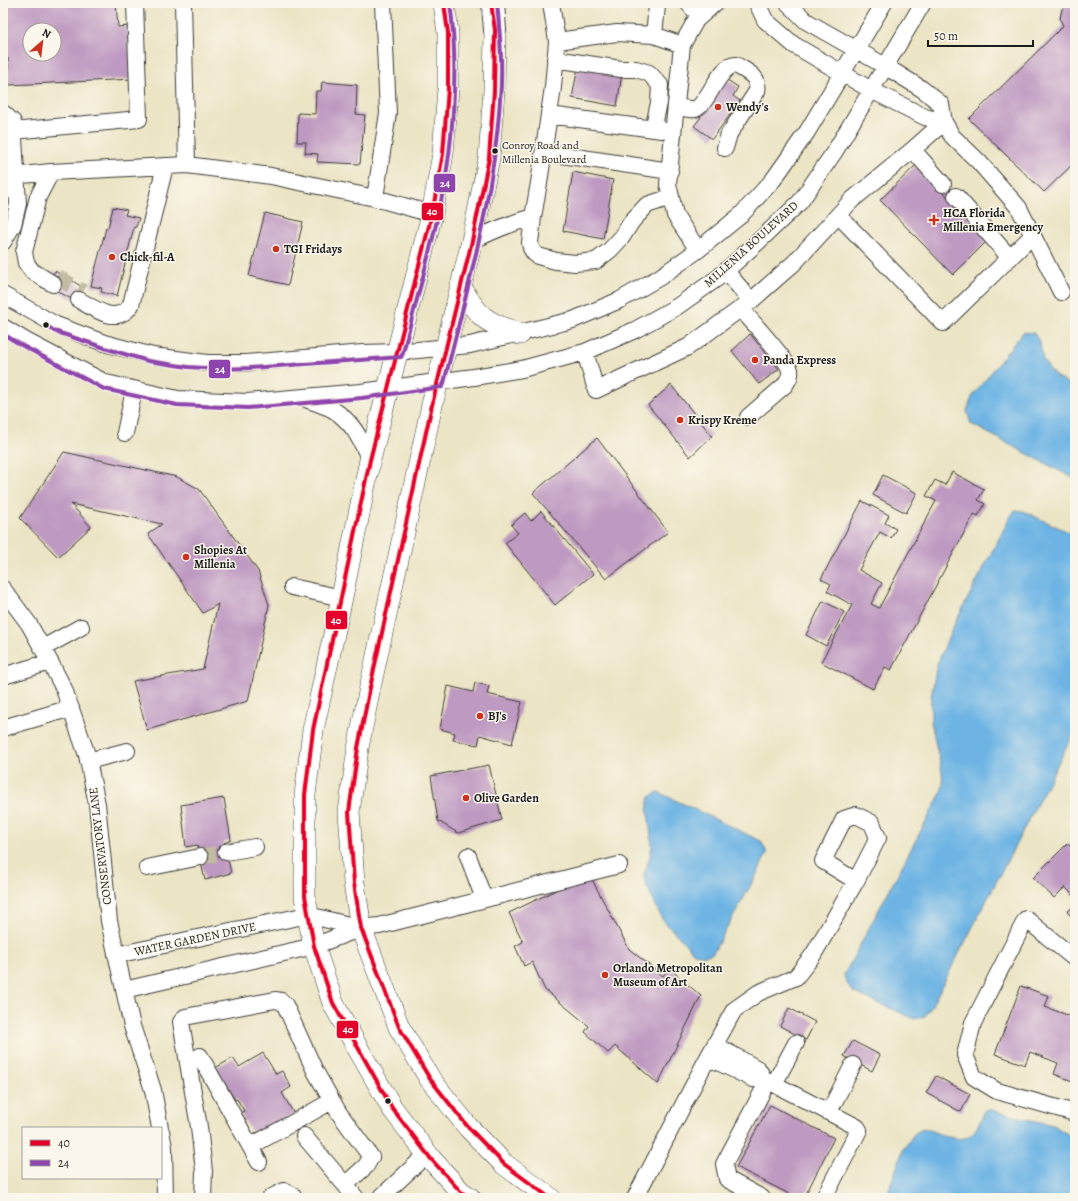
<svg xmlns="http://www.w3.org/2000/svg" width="1078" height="1201" viewBox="0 0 1078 1201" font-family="Alegreya,serif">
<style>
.water{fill:#6db4e4;stroke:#446880}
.building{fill:#be99c1;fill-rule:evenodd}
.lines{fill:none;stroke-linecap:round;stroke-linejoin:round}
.minor-tunnel{stroke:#c2bca3;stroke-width:16;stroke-dasharray:16 8;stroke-linecap:butt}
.minor-casing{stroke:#3b3a35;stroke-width:18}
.major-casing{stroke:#3b3a35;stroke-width:22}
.highway-casing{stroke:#3b3a35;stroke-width:24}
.minor{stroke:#fff;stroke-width:16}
.major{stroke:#fff;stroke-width:21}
.highway{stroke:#fff;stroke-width:22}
.bus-1-casing{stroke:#fbf7ec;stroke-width:7}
.bus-2-casing{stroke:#fbf7ec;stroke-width:7}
.bus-1{stroke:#e4002b;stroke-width:4}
.bus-2{stroke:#8e44ad;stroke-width:4}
.poi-dot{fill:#c8321e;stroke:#fbf7ec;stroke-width:1.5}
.bus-dot{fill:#1c1c1c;stroke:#fbf7ec;stroke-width:1.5}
.labels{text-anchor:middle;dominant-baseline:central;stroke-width:3;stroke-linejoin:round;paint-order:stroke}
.bus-label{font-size:11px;fill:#1c1c1c;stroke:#fbf7ec;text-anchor:start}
.poi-label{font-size:12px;font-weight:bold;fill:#1c1c1c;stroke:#fbf7ec;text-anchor:start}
.street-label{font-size:12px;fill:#1c1c1c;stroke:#fbf7ec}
.line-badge{stroke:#fbf7ec;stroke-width:1.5}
.badge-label{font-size:11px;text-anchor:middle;font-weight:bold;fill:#fff}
</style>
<rect width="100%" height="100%" fill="#fbf7ec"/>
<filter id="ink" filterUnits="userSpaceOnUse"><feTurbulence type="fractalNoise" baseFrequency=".025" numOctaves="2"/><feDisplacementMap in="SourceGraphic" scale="8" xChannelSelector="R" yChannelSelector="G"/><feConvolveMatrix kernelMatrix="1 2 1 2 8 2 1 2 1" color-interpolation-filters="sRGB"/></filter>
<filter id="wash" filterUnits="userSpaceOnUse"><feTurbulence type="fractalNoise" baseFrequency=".012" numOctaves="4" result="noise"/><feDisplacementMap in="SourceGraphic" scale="16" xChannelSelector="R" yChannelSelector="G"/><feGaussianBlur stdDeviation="0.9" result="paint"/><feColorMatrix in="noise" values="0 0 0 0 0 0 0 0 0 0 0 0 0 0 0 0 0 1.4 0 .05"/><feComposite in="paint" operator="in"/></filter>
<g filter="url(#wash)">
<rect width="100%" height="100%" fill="#ebe4c5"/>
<!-- water -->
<path class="water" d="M1023,332l11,1 6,10 3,17 11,15 21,13v91l-104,-55 -4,-13 5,-14z
M1015,510l8,1 52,24v196l-144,276 -6,9 -10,3 -62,-27 -7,-10 -2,-7 97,-182 2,-9 -1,-12 -11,-50v-25l6,-33 16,-37 56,-108z
M658,792l103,49 6,12 -9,19 -45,81 -9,3 -10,-3 -32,-34 -17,-37 -1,-8 5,-14 3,-14 -4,-36v-9l2,-4z
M986,1109l67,16 22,14v59h-189l17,-48 11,-16 10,-6c14,5 35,17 48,6 6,-6 10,-18 14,-25z"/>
<g id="blocks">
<!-- building -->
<path class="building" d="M3,3h113l2,24 11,-1 4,53 -124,6 -1,-27 -5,1zM30,30h24v24h-24z
M1068,4h7v158l-31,30 -75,-73 94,-93 -3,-7 2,-10z
M578,67l44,6 -5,33 -45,-8z
M724,78l14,9 -5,9 7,5 -28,38 -18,-13 7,-9 -4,-3z
M322,82l35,3 -1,29 9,1 -5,49 -43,-2 1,-8 -13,-1 1,-11h-9l1,-29 17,1 1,-23h5z
M916,165l73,74 -36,36 -73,-75z
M573,172l40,8 -10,59 -40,-8z
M113,207l14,3 -2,5 14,3 -3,9h-2l-17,69 -16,-4 1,-4 -11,-2 15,-58h2z
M265,213l38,9 -15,63 -39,-9z
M55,271l26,15 -8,14 -26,-15z
M750,334l29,35 -20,15 -27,-33z
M671,385l41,51 -22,21 -42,-52z
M597,438l71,94 -62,47 -73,-86z
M64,452l113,25 22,12 59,82 11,34 -21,96 -101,29 -14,-49 70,-12 15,-65 -15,9 -55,-79 14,-10 -91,-20 20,23 -33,30 -38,-39z
M952,472l32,17 -6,11 7,4 -7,12 -4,-2 -83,156 -6,-3 -12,22 -52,-27 31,-57 -25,-14 4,-7 -10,-5 41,-78 27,14 -4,8 11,6 -5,9 -11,-6 -21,38 23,13 -11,21 8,4 57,-107 -10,-5 9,-16 10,5z
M883,475l34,18 -11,20 -33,-18z
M541,511l52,63 -38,31 -50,-62 13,-10 -7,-8 14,-12 6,8z
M823,601l21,11 -18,34 -20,-11z
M475,683l14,3 -2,8 35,8 -10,42 -32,-9 -2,10 -25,-5 2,-7 -15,-4 8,-43 25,6z
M489,765l13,55 -44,13 -20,-12 -7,-45z
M224,798l7,42 -7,3 7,30 -26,7 -8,-35 -11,2 -5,-42z
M1068,843l7,7v47l-10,-10 -11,11 -21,-20z
M589,874l40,75 34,27 6,-8 32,28 -43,88 -43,-38 -7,7 -23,-21 4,-6 -44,-36 -13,-28 -8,4 -9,-20 8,-4 -14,-29z
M1075,905v15l-8,-8z
M1021,986l28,10 -4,11 28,10 2,-6v71l-21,-8 4,-11 -28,-11 -5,13 -30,-11z
M789,1008l26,14 -9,18 -26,-14z
M853,1041l27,14 -8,16 -28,-15z
M263,1053l13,21 6,-3 9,16 -9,6 12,21 -36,22 -2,-4 -3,2 -13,-21 4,-2 -7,-12 -2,1 -20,-32 18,-10 6,9z
M936,1076l34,18 -9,18 -35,-19z
M770,1105l64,33 -30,60h-7l-61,-31z"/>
</g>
</g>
<g filter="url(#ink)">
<use href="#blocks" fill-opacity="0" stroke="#3b3a35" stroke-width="1"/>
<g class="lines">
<!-- minor-tunnel -->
<path class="minor-tunnel" d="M57,277l26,15
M200,857l26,-5"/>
<defs>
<path id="minor" d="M183,3l4,162
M551,3l6,38 -4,46 -14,96 -6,34 -3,26 1,5 3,5 4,3 18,5 19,2 21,-2 14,-11 12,-13 10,-16 15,-16 24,-8
M688,3l12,13
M757,3l8,17 29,25 77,45 54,27 19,5
M788,3l18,18 79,45 37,23 19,15 3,18 8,14 27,26 40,46 42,84
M654,35l3,-29 -1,-3
M557,41l60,-8 37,2 28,10
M555,59l66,10h15l13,4 11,12 -1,18 -6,26
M676,107c5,0 14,3 19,2 13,-4 24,-45 41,-44 11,7 24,11 21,26l-28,43 -4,14
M3,113l10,9 5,82 -5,21 -10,17
M549,115l113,15
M13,131l126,-12 -4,-116
M913,150l30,34
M544,151l11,3 115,17
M51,172l-13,25 -14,55 2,11 6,8 21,13
M3,177l48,-5 136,-7 84,11 104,22 57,16
M3,193l13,-17
M956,196l54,62
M375,198l13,-85 -5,-110
M838,215l105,108 90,-88
M472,241c20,-10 39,-18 61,-24
M698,250l-23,-35 -7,-31 14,-139 14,-25 19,-17
M3,295l53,30 48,18 49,13 54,7h39l117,-10 34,-1 73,-7 103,-25 47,-20 40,-23 38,-27 43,-35 32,-35 34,-48 77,-129
M79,300c16,9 38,26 52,5l34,-139
M751,301l43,-38 58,-63 58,-48 34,-30
M741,309c9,10 47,52 49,61 1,6 -2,10 -5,15l-37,32
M3,327l23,14 80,42 72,16 69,3 114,-10 113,-15 48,-8 63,-17 50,-22 43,-24 41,-29 40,-36 41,-39 35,-51 88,-148
M585,352l11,38 92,-43 63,-46 -25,-30
M306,399c8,3 18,6 26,10 21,13 28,29 38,51
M125,433l9,-43
M292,587l50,11
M3,589l26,35 21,38 14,27 23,66 10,49 12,117 23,105 21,64 7,38
M43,648l38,-21
M3,676l47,-14
M3,728l68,-20
M88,761l39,-10
M226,852l29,-5
M468,856l16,43
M147,868l53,-11
M116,955l192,-40 53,13
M1075,959l-49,-40 -53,104 -8,32 9,22 23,14 78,22
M124,990l190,-44 47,-18 18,-2 240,-61
M200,1056l59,106
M706,1061h10l37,18h11l-6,-10 -43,-24
M765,1080l9,4 22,-41
M774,1084l83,43 2,3 -35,68
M829,1112l24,-47
M161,1131l3,17 1,50
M304,1136l52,62
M251,1146l81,-45
M203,1198l1,-27 -5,-44 -18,-105 4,-5 90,-17 6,1 4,4 30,66 17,30 7,12 32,44 -5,9 -21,19
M270,1198l14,-7 8,4 2,3
M380,1198l47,-44
M635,1198l71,-137 28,-51 24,-17 38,-16 17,-22 43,-74 22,-43 -6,-15 -16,-8 -12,4 -21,42 33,20
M762,1198l-35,-19 -3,-15 44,-83"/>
<path id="major" d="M444,3l4,30v56l-5,65 -11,60 -62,246 -29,142 -28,128 -8,65v101l3,19 6,31 19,57 23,42 36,63 39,51 30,33 9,6
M493,13l2,17 -1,61 -5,67 -17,83 -40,164 -63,287 -11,56 -9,64 5,71 7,45 38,99 31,52 38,48 36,37 46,34
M461,287c17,31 26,36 59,47"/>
<path id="highway" d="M493,3l2,27"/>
</defs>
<!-- minor casing -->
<use href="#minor" class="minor-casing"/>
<!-- major casing -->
<use href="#major" class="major-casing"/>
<!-- highway casing -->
<use href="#highway" class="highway-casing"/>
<!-- minor -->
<use href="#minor" class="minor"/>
<!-- major -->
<use href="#major" class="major"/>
<!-- highway -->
<use href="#highway" class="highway"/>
<defs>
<path id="bus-1" d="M444,3l4,30v56l-5,65 -11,60 -62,246 -57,270 -8,65v101l9,50 19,57 59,105 39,51 30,33 9,6
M491,3l4,27 -1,61 -5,67 -17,83 -40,164 -63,287 -11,56 -9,64 5,71 7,45 38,99 31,52 38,48 36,37 46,34"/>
<path id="bus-2" d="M46,325l8,6 57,19 37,11 40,6 31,2 31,-1 151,-11 2,-4c16,-65 37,-131 46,-198 6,-50 8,-102 1,-152
M3,334l20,12 81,43 73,16 71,3 114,-10 80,-11 2,-4c23,-93 50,-186 56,-283 3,-32 0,-65 -3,-97"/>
</defs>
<!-- bus-1 casing -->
<use href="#bus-1" class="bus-1-casing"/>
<!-- bus-2 casing -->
<use href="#bus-2" class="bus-2-casing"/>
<!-- bus-1 -->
<use href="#bus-1" class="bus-1"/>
<!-- bus-2 -->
<use href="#bus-2" class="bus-2"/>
</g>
</g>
<!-- markers -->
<g class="poi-dot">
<circle cx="718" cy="107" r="4"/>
<path d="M932 214h4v4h4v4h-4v4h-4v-4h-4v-4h4z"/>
<circle cx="276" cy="249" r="4"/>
<circle cx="112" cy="257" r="4"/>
<circle cx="755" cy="360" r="4"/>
<circle cx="680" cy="420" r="4"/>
<circle cx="186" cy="557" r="4"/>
<circle cx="480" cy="716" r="4"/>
<circle cx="466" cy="798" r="4"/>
<circle cx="605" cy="975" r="4"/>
</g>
<g class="bus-dot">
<circle cx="495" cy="151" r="3.5"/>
<circle cx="46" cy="325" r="3.5"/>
<circle cx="388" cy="1101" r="3.5"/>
</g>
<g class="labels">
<!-- bus labels -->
<g class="bus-label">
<text x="502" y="145">Conroy Road and<tspan x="502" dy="14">Millenia Boulevard</tspan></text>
</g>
<!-- poi labels -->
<g class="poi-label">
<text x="726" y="107">Wendy's</text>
<text x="943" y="213">HCA Florida<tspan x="943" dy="14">Millenia Emergency</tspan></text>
<text x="284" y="249">TGI Fridays</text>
<text x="120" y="257">Chick-fil-A</text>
<text x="763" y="360">Panda Express</text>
<text x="688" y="420">Krispy Kreme</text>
<text x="194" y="550">Shopies At<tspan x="194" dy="14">Millenia</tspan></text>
<text x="488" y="716">BJ's</text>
<text x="474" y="798">Olive Garden</text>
<text x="613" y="968">Orlando Metropolitan<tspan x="613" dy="14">Museum of Art</tspan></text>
</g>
<!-- street labels -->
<g class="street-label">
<text transform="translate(751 244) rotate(-42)">MILLENIA BOULEVARD</text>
<text transform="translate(100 846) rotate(-97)">CONSERVATORY LANE</text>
<text transform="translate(195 939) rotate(-12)">WATER GARDEN DRIVE</text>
</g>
</g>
<g class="line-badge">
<rect x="433" y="173" width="23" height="20" rx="4" fill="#8e44ad"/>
<rect x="421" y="202" width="23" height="19" rx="4" fill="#e4002b"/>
<rect x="208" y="359" width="23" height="20" rx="4" fill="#8e44ad"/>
<rect x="325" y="610" width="23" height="20" rx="4" fill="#e4002b"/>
<rect x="336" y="1020" width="23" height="19" rx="4" fill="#e4002b"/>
</g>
<g class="badge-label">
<text x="445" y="187">24</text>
<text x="432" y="215">40</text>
<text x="220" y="373">24</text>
<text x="336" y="624">40</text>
<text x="348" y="1033">40</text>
</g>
<!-- margin -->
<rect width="1078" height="1201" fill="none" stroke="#fbf7ec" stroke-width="16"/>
<!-- legend -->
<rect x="22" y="1127" width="140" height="52" fill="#fbf7ec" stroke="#a29f99"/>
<rect x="30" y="1140" width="20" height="6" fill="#e4002b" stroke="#a29f99"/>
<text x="58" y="1147" font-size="12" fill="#1c1c1c">40</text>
<rect x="30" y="1160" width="20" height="6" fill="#8e44ad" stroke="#a29f99"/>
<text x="58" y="1167" font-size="12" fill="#1c1c1c">24</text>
<!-- north arrow -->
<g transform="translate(42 42) rotate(28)"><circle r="19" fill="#fbf7ec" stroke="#a29f99"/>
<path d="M0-3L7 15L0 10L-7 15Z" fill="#c8321e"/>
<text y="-6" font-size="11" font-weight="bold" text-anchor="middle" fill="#1c1c1c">N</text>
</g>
<!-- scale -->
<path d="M928 40v6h105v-6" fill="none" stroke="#1c1c1c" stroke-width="2"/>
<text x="934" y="40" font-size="12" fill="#1c1c1c" stroke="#fbf7ec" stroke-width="3" paint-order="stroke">50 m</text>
</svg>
